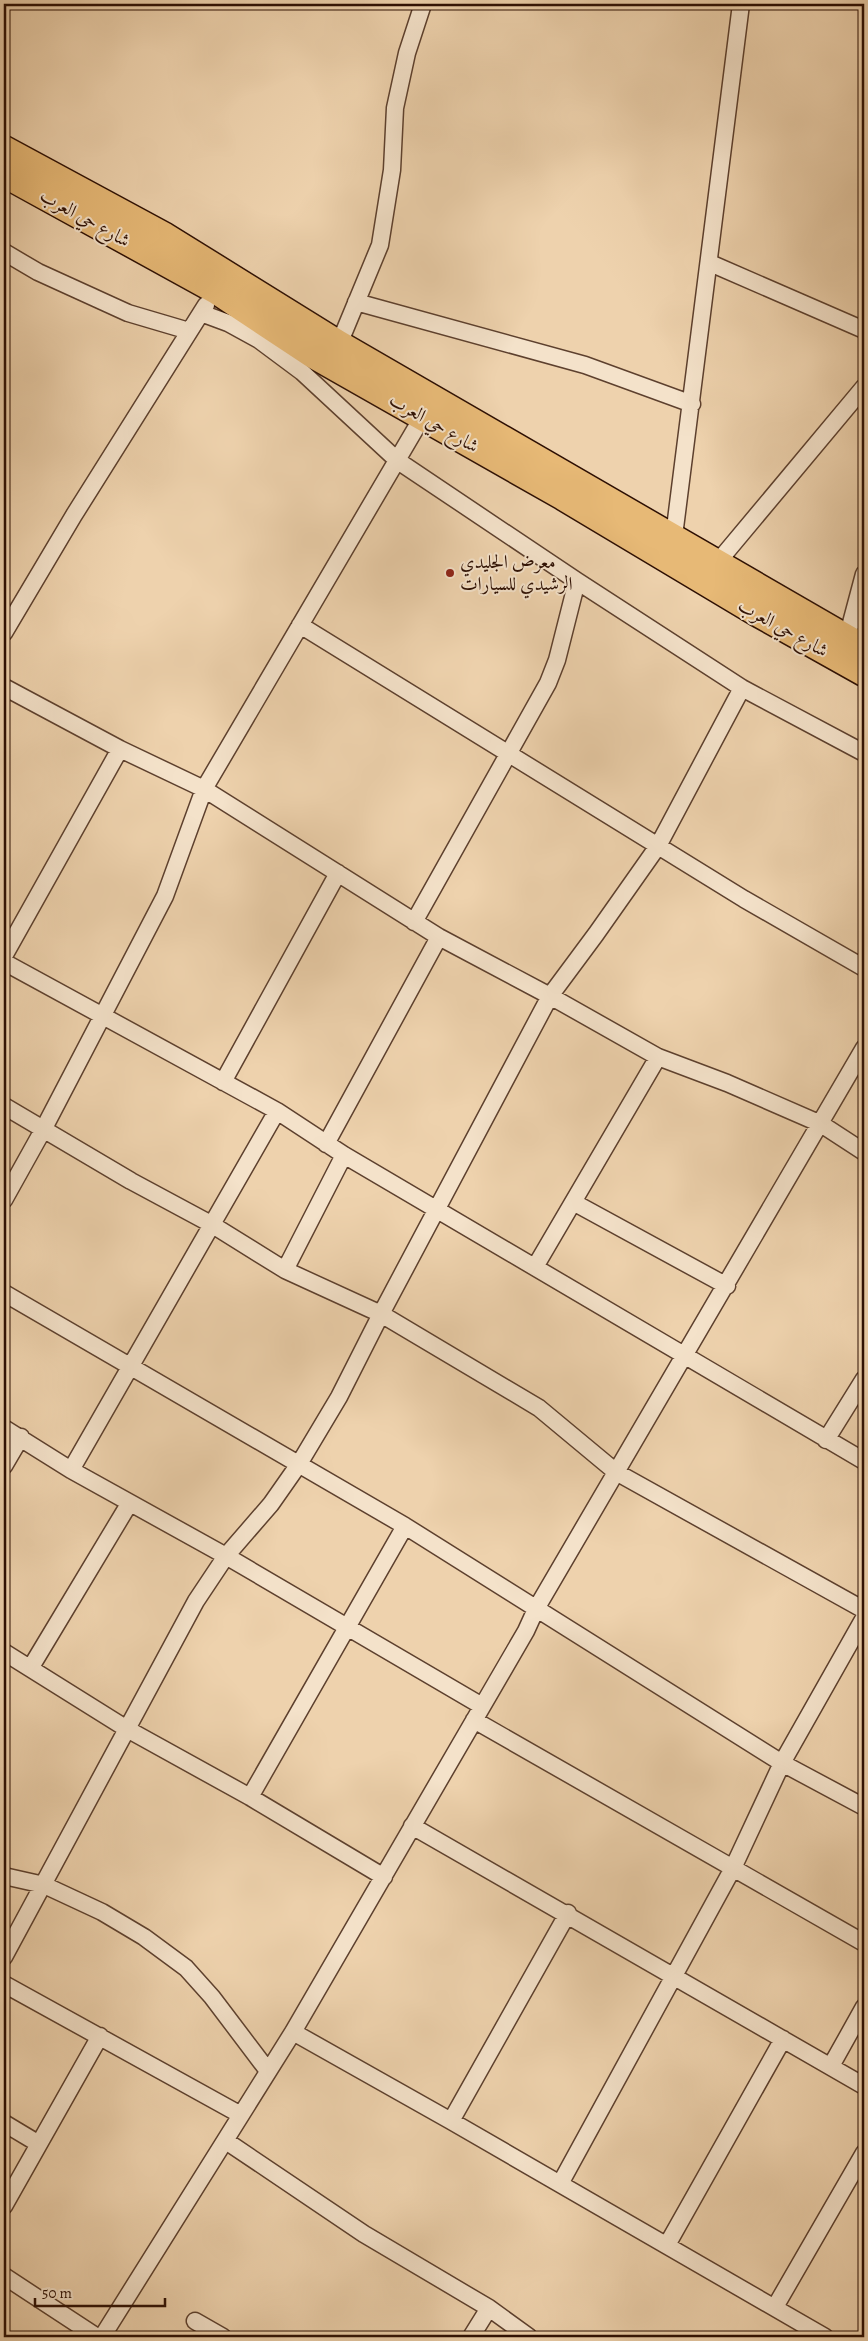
<svg xmlns="http://www.w3.org/2000/svg" width="868" height="2341" viewBox="0 0 868 2341" font-family="Alegreya,Amiri,serif">
<style>
.lines{fill:none;stroke-linecap:round;stroke-linejoin:round}
.minor-casing{stroke:#5d402e;stroke-width:19}
.primary-casing{stroke:#2d0f03;stroke-width:29}
.minor{stroke:#f4e2ca;stroke-width:16}
.primary{stroke:#e7b976;stroke-width:26}
.poi-dot{fill:#8f2418;stroke:#f4e2ca;stroke-width:2}
.labels{text-anchor:middle;dominant-baseline:central;stroke-width:4;stroke-linejoin:round;paint-order:stroke}
.street-label{font-size:19px;fill:#2d0f03;stroke:#f4e2ca}
.poi-label{font-size:19px;fill:#2d0f03;stroke:#f4e2ca;text-anchor:start}
</style>
<rect width="100%" height="100%" fill="#eed2ad"/>
<filter id="stains"><feTurbulence type="fractalNoise" baseFrequency=".004" numOctaves="4"/><feColorMatrix values="0 0 0 0 .2 0 0 0 0 .09 0 0 0 0 .02 0 0 0 .5 -.17"/></filter>
<radialGradient id="worn" r=".72"><stop offset=".6" stop-color="#630" stop-opacity="0"/><stop offset="1" stop-color="#630" stop-opacity=".3"/></radialGradient>
<g class="lines">
<defs>
<path id="minor" d="M4,252l34,20 90,41 61,18
M710,263l154,67
M356,302l229,63 107,39
M201,313l27,10 31,17 43,32 96,89 179,120 165,107 122,65
M339,344l41,-99 12,-75 3,-62 12,-55 16,-49
M674,536l67,-532
M717,563l147,-176
M300,625l444,274 120,69
M4,633l70,-118 132,-210
M847,638l17,-64
M4,687l116,62 84,40 235,148 111,59 108,61 69,26 94,41 43,28
M414,922l134,-239 9,-23 20,-79
M4,956l116,-207
M4,962l273,149 67,44 520,306
M223,1082l115,-209
M4,1106l127,75 80,43 74,46 96,44 158,94 77,64 248,138
M326,1144l113,-207
M4,1200l39,-70 122,-234 39,-107 219,-373
M573,1202l154,84
M535,1267l123,-210
M285,1270l59,-115
M4,1293l401,233 377,237 82,44
M4,1428l67,42 155,86 256,150
M826,1440l38,-61
M4,1466l17,-29
M71,1470l206,-359
M4,1652l123,77 123,68 134,80
M31,1667l98,-163
M474,1720l390,223
M250,1797l155,-271
M412,1826l452,260
M4,1876l40,9 58,27 42,25 42,31 26,29 56,74
M4,1957l192,-356 30,-45 45,-52 28,-40 40,-67 42,-83 169,-318 46,-62 62,-88 84,-158
M4,1984l237,131
M293,2032l158,89 374,216
M831,2066l33,-59
M451,2121l117,-208
M4,2123l35,21
M226,2141l138,93 125,74 40,29
M560,2184l173,-316 49,-105 82,-145
M4,2206l96,-170
M667,2245l116,-206
M4,2276l93,61
M775,2307l89,-154
M195,2321l28,16
M102,2337l191,-305 233,-401 10,-22 328,-561
M471,2337l18,-29"/>
<path id="primary" d="M4,149l161,87 174,108 525,304
M4,174l211,116 98,65 250,142 194,116 107,60"/>
</defs>
<!-- minor casing -->
<use href="#minor" class="minor-casing"/>
<!-- primary casing -->
<use href="#primary" class="primary-casing"/>
<!-- minor -->
<use href="#minor" class="minor"/>
<!-- primary -->
<use href="#primary" class="primary"/>
</g>
<!-- markers -->
<circle class="poi-dot" cx="450" cy="573" r="5"/>
<g class="labels">
<!-- street labels -->
<g class="street-label">
<text transform="translate(85 218) rotate(29)">شارع حي العرب</text>
<text transform="translate(434 423) rotate(30)">شارع حي العرب</text>
<text transform="translate(783 628) rotate(29)">شارع حي العرب</text>
</g>
<!-- poi labels -->
<g class="poi-label">
<text x="460" y="562">معرض الجليدي<tspan x="460" dy="22">الرشيدي للسيارات</tspan></text>
</g>
</g>
<!-- margin -->
<rect width="868" height="2341" fill="none" stroke="#eed2ad" stroke-width="20"/>
<rect x="5" y="5" width="858" height="2331" fill="none" stroke="#2d0f03" stroke-width="2.5"/>
<rect x="10" y="10" width="848" height="2321" fill="none" stroke="#2d0f03"/>
<!-- scale -->
<path d="M35 2298v8h130v-8" fill="none" stroke="#2d0f03" stroke-width="2.5"/>
<text x="42" y="2298" font-size="15" fill="#2d0f03" stroke="#f4e2ca" stroke-width="4" paint-order="stroke">50 m</text>
<rect width="100%" height="100%" filter="url(#stains)"/>
<rect width="100%" height="100%" fill="url(#worn)"/>
</svg>
